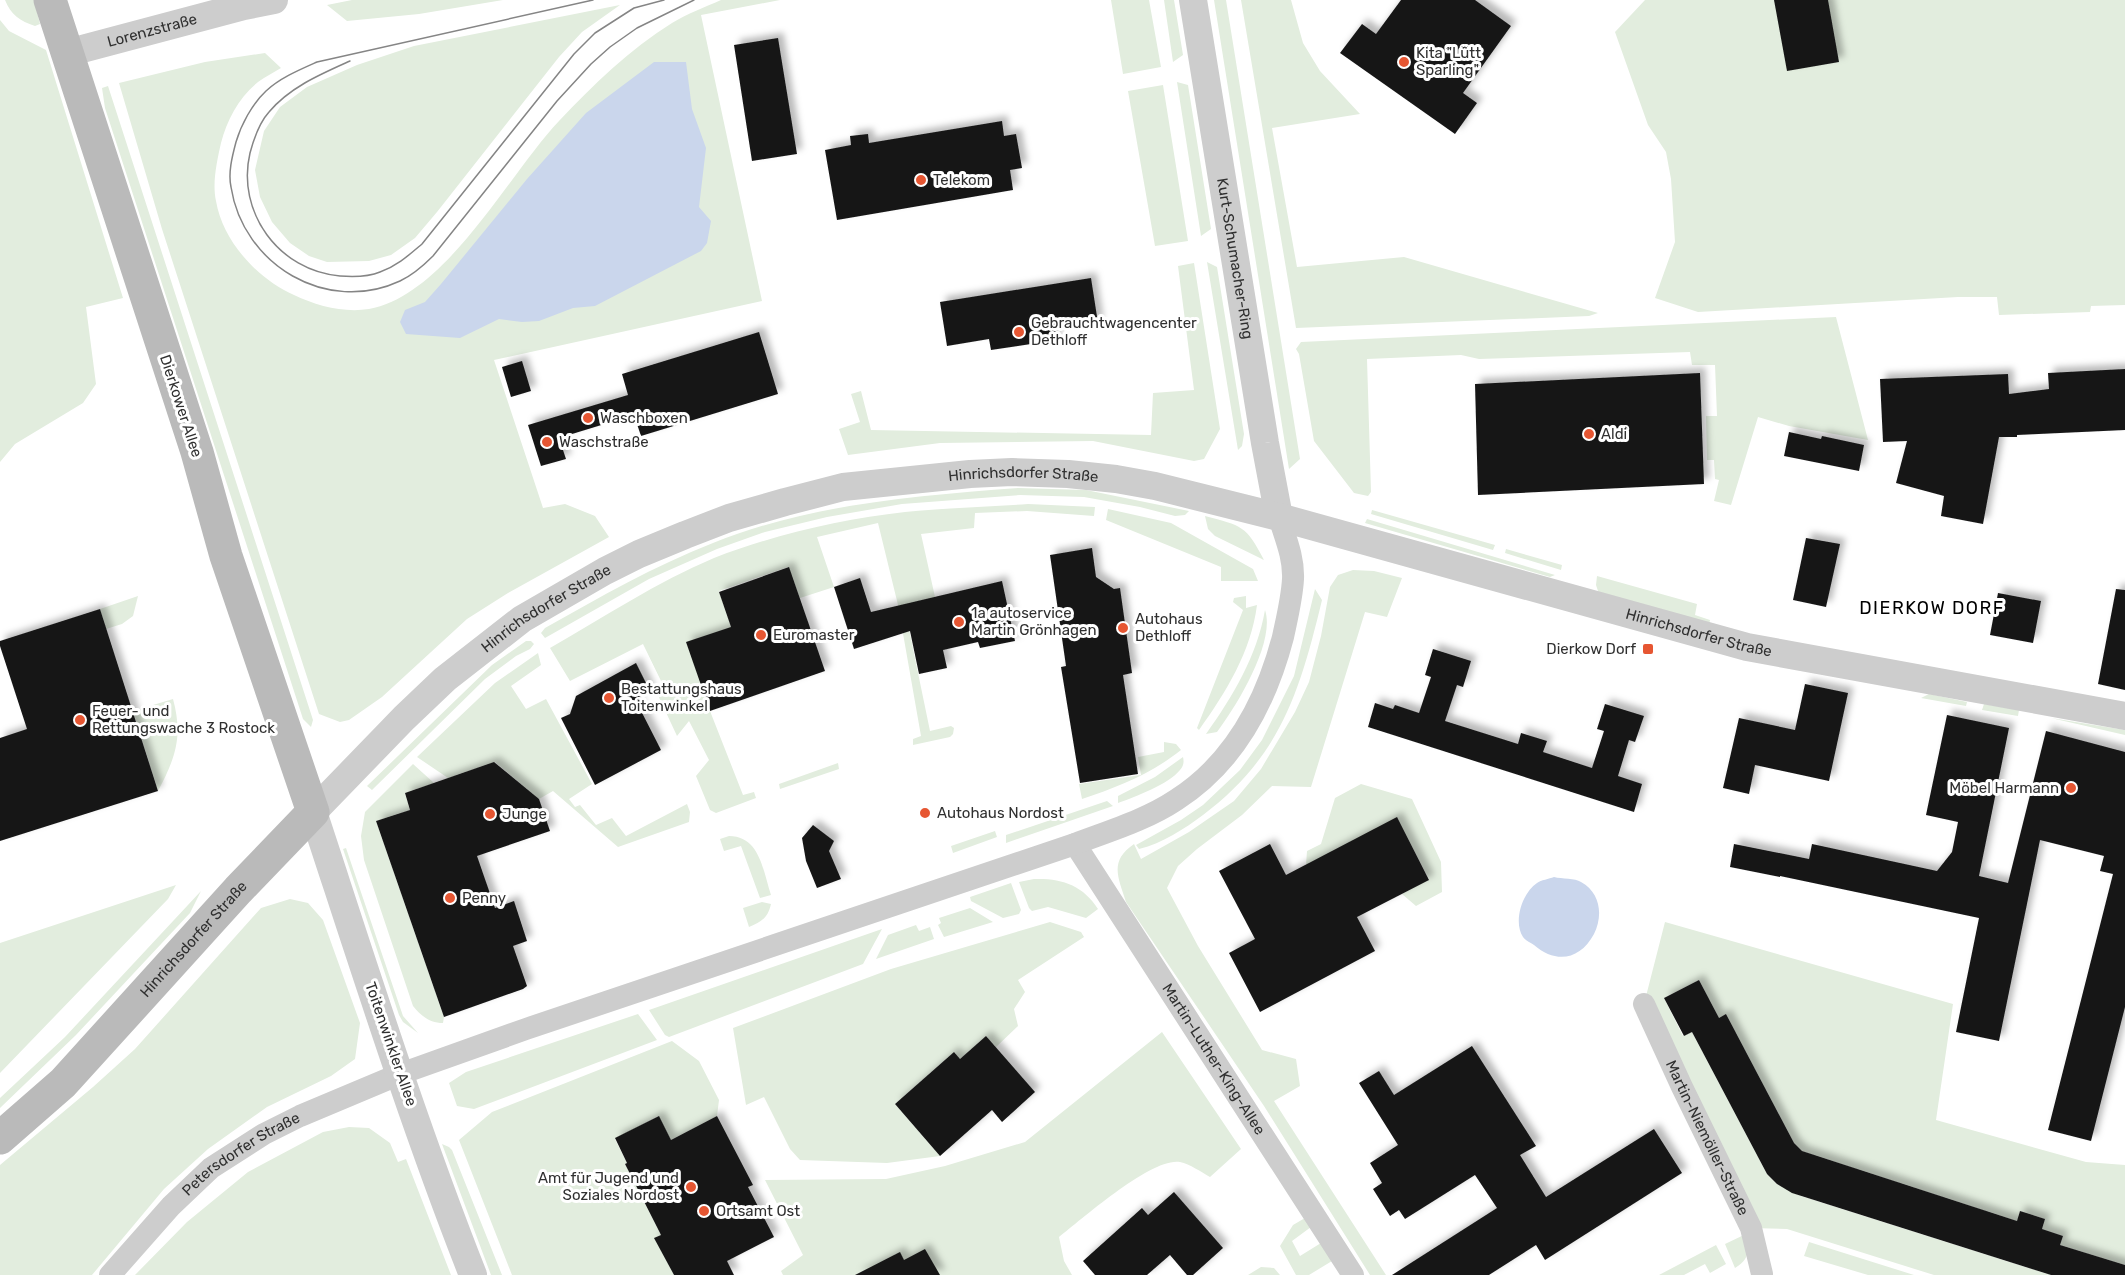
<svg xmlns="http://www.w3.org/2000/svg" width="2125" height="1275" viewBox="0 0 2125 1275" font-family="Rubik,sans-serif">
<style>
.green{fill:#e2edde}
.water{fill:#cad6ec}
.building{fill:#171717;filter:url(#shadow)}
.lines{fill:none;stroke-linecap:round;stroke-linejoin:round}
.minor{stroke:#cdcdcd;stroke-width:22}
.tertiary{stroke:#cdcdcd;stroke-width:28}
.secondary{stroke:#bababa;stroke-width:33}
.tram{stroke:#858585;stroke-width:1.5}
.poi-dot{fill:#e65632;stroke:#fff;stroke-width:2}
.labels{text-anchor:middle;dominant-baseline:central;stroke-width:6;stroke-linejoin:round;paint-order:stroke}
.street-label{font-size:15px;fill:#303030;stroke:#fff}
.poi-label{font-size:15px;fill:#303030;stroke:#fff;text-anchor:start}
.quarter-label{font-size:18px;letter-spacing:1.5px;fill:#000;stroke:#fff}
</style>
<defs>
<filter id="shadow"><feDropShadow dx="5.5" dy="-5.5" stdDeviation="3" flood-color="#0004"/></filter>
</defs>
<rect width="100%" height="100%" fill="#fff"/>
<!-- green -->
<path class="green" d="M5,0h29l6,24 -5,2c-15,-5 -24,-11 -30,-26z
M352,0h151l-84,14 -72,7 -20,-16z
M721,0h59l-79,15 61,286 -268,59 49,148 22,-4 30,12 14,21 -101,56 -41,26 -85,78 -33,23 -9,2 -21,-8 -157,-485 -43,-146 86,-21 60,-9 16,15c-7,4 -16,9 -23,14 -19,15 -31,38 -37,61 -4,18 -9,40 -5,58 7,41 42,78 78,94 23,11 50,18 75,14 77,-14 139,-134 190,-188 34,-36 71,-72 113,-98 15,-9 33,-16 49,-23z
M1111,0h38l12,67 -38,7z
M1164,0h10l9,55 -10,7z
M1214,0h12l74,459 -11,10z
M1241,0h50l12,43 17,28 40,43 -88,14 25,139 107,-10 194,56 -9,3 -293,12z
M1645,0h480v305l-34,1 -1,6 -91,3 -2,-18h-39l-260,15 -43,-14 20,-56 -4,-63 -5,-27 -18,-27 -33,-93z
M620,5l-38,27 -23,25 -122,155 -22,26 -24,17 -22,6 -42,1 -18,-6 -19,-13 -18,-21 -12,-25 -5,-27 9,-39 16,-24 27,-20 50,-22 57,-19z
M0,20l9,11 37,19 77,248 -37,9 10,77 -13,19 -68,41 -15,18z
M1177,82l11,3 23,144 -10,7z
M1163,85l25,156 -33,5 -27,-155z
M108,86l205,634 -2,7 -8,-8 -198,-611 -3,-20z
M1207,262l10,5 27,167 -2,12 -4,4z
M1194,263l26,166 -16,30 -10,2 -101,-20 -153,2 -92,12 -9,-26 21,-7 -9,-28 10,-3 10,39 280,5 2,-42 41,-3 -16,-124z
M1836,317l32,123 -79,-14 -31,-9 -27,88 -17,-4 5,-21 -4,-1 -1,-19h-7l-1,-44h11l-2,-51h-23l-2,-13 -211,7 -18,-4 -94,4 4,133 -3,4 -14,-3 -40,-52 -15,-87 -3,-5 5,-7z
M1018,488l68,2 103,21 -4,4 -10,1 -35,-9 -56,-10 -64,-2 -118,9 -75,13 -62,15 -48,17 -68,30 -104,59 -4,-5 4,-5c55,-31 109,-62 168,-85 97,-39 201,-47 305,-55z
M1028,504l67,3 -1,9 -67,-5 -52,2 -1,15 -53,6 14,63 -31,8 26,126 21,-5 3,2 -1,6 -3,3 -37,8v-6l8,-3 -23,-131 -20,-82 -61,14 17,50 -34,11 -12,-31 -69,24 12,36 -21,84 33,84 11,-3 2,6 -40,15 -6,-3 -14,-34 13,-16 -20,-39 -12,15 -20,-43 6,-8 -20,-41 -73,37 -20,-33c54,-31 107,-66 164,-90 59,-23 128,-39 191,-46 40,-4 82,-5 123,-8z
M1108,509l63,14 82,46 5,12h-37v-14l-115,-47z
M1372,510l123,35 -2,5 -122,-36z
M1205,516c37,10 41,9 59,44l-49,-24 -7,-7z
M1367,519l188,56 -5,2 -185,-54z
M1506,549l56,16 -1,5 -56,-17z
M1353,570l21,1 28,7 -15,39 -22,-5 -54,175 -39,-1 -30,29 -45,34 -19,17 -11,22 31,58 64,104 34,9 4,27 -26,15 112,174h-16l-106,-169 -138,-204c-8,-25 -17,-41 8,-58l7,15 48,-27 45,-31 27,-32 34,-57 14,-30 12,-46 9,-49 8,-12z
M1597,576l100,28 -2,11 15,5 -1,6 -110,-32 -3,-9z
M1315,589l7,11c-22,91 -41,156 -119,215 -19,14 -40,28 -64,34l-3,-4 45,-25 22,-15 37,-35 22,-30 32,-64z
M138,596l-5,20 -11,8 -16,5 -6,-20z
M1246,596v12l11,-3c-6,47 -31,87 -58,125l-2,-2 46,-118 -10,-8 1,-4z
M1265,610c11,32 -29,97 -48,122l-11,2c27,-38 51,-78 59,-124z
M526,641h5l3,3 -4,5 -14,7 -31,23 -113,111 -5,-4 125,-121z
M538,653l3,12 -30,21 15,23 20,-10 46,85 -23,15 6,8 5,-2 16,20 16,-7 14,18 61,-32 3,8 -1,10 -71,25 -65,-56 -14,8 -44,-37 -47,16 -31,-21 78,-74z
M1929,694l38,8 -1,4 -45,-8z
M173,699c10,37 3,58 -15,92l-25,-80z
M1984,704l35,6 -1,6 -36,-6z
M2051,718l74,12v5z
M1164,742l12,2 5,6c-30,24 -63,37 -99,49l-3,-15 62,-9 -3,-18 26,-5z
M1183,757c1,4 1,9 -3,13 -11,14 -45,27 -62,33v-7l37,-19z
M838,763l1,6 -59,20 -1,-5z
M413,764l21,19 -29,10 5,17 -34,11 68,196 -1,6c-13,0 -22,-7 -30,-17l-49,-146 -3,-24 4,-24z
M1361,784l51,15 29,63 1,30 -26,14 -14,-12 27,-15 -32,-61 -91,47 1,-14 14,-7 14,-46z
M1107,801l6,5 -107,37v-8z
M995,831l2,6 -44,16 -2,-7z
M729,836c31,0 34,35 42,59l-11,3 -19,-52 -17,5 -4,-12z
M346,848l57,168 15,17 -15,-11 -4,-7 -56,-166z
M1034,879c27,-1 49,6 64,30l-12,9 -38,-11 -16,4 -3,-3 -10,-26z
M1011,883l10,27 -2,4 -16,4 -32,-17 -1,-4z
M176,885l-8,14 -168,174v-130z
M201,891l-11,22 -114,122 -76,73v-10l65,-61z
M290,899l18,4 15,17 37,103 -5,36 -24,17 -64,31 -59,42 -44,40 -72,86h-92v-110l93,-78 42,-38 126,-141z
M762,902l9,2c-3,14 -10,18 -22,23l-6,-19z
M970,908l23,14 -49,15 -6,-12 3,-2 -2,-5z
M1050,922l31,10 3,5 -66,43 7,12 -11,17 4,17 -22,21 -10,-11 -26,23 -6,-7 -59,52 45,52 -53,7 -87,-3 -10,-11 -26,-52 -18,8 -13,-77 158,-59z
M1665,922l288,82 -17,116 150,42 39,3v100l-65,-20 3,-9 -21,-7 3,-10 -25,-8 -3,10 -215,-70 -8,-8 -68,-129 -7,4 -20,-38 -35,18 19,38 9,-4 75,142 10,10 24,12 250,79h-117l-147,-46 -36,-1 -107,-224z
M916,925l3,6 11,-4 4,12 -58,20 12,-24z
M882,929l-19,35 -194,73 -4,-2 -16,-25z
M638,1014l19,26 -183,69 -17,-3 -8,-23 17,-11z
M1162,1032l79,117 -31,28c-9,-5 -20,-13 -30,-15 -28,-5 -98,57 -121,75l5,24 8,14h-289l-2,-4 22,-16 -38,-75 121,-1 59,-13 80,-24z
M672,1041l27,20 20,39 -2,16 -46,24 -13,-24 -43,23 12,24 -2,1 36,71 -6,3 19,37h-162l-53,-135 33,-28z
M349,1127l20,1 21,15 8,19 8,-3 45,116h-316l52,-53 61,-50 75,-40z
M442,1144l7,3 3,3 50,125h-11z
M1305,1218l6,9 -19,14 8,15 21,-13 11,18 -23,14h-13l-16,-29 13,-21z
M1746,1234c3,16 4,25 -11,34l-10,-24z
M1809,1242l105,33h-46l-64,-19z
M1716,1245l10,19 -16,9 -5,-9 -21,11h-25z
M1261,1267l13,1 6,7h-32z"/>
<!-- water -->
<path class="water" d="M654,62h32l6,47 14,39 -7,59 12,14 -4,22 -6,8 -106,55 -22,2 -34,13 -17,1 -23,-3 -39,19 -54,-4 -6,-12 5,-12 20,-8 16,-18 86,-105 59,-66z
M1554,877c8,2 21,1 27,5 20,11 22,34 13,52 -14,26 -38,30 -60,11 -3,-2 -9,-5 -11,-8 -10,-15 -1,-44 14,-54 4,-3 12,-4 17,-6z"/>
<!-- building -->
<path class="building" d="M1401,0h74l36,26 -48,67 14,10 -22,31 -115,-81 22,-29 14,10z
M1774,0h54l11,62 -52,9z
M778,38l19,116 -45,7 -18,-116z
M1002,121l2,15 12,-2 6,34 -12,2 3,20 -176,30 -12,-70 26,-5 -1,-9 18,-2 1,9z
M1091,278l7,45 -42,6 1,11 -66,10 -2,-11 -42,7 -7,-44z
M759,332l19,62 -137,42 -7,-21 -75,23 7,21 -25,7 -13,-41 100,-30 -6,-21z
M522,361l9,30 -20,6 -9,-30z
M2125,369v61l-108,5v2h-18l-16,87 -42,-8 3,-20 -48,-13 11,-42 -24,1 -3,-63 128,-5 1,20 40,-5 -1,-16z
M1700,373l4,111 -226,11 -3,-111z
M1789,432l32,7 1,-3 42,9 -5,26 -75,-15z
M1806,538l34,6 -14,63 -33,-7z
M1092,548l4,29 18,12 6,-1 12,85 -9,2 15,99 -58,9 -19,-116 5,-1 -16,-111z
M789,567l36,104 -115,40 -24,-69 45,-15 -12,-35z
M860,578l11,34 131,-31 13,60 -35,7 -2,-6 -35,8 4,18 -28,6 -9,-43 -56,18 -20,-62z
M2116,589l9,1v100l-27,-6z
M1998,593l43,8 -8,42 -43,-8z
M100,609l58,182 -158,50v-103l27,-9 -27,-83v-5z
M1433,649l38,12 -8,26 -6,-2 -12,36 73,23 3,-11 26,8 -4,11 49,16 12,-37 -7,-2 8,-25 39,12 -9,26 -6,-2 -11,36 24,8 -8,28 -266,-85 7,-24 18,6 2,-4 24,8 12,-36 -6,-2z
M636,663l14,28 -15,8 26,51 -66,35 -34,-67 9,-4 6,-18z
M1805,684l43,9 -19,88 -74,-16 -6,29 -26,-6 16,-70 56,12z
M1947,715l62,13 -30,148 29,7 38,-152 79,21v255l-34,134 -43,-11 65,-256 -13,-3 4,-15 -64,-16 -41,201 -43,-9 23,-114 -199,-42v1l-50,-10 4,-23 75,15 3,-15 125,27 15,-19 6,-30 -32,-7z
M494,762l45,37 11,32 -73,25 18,52 19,-7 13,40 -14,5 14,40 -4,3 -79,28 -68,-196 34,-11 -5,-17z
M1397,817l32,63 -72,37 18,34 -115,61 -31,-59 26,-14 -36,-68 51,-27 16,31z
M813,825l21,16 -5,10 12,28 -24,9 -11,-27 -4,-23z
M1699,980l20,38 7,-4 68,129 8,8 215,70 3,-10 25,8 -3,10 21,7 -3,9 65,20v10h-74l-259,-82 -15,-9 -10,-10 -75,-142 -8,4 -20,-38z
M986,1036l49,56 -33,30 -10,-12 -52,46 -45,-52 59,-52 6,7z
M1472,1046l64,100 -16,9 26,42 108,-68 28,44 -137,87 -9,-15 -47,30h-97l105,-67 -22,-33 -70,44 -6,-9 -9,6 -17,-27 9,-6 -12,-20 28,-18 -39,-62 20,-12 15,24z
M659,1116l12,24 46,-24 36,69 -5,2 26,50 -47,24 7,14h-60l-20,-37 7,-3 -36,-71 2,-1 -12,-25z
M1174,1192l49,56 -30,27h-6l-17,-20 -23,20h-52l-12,-14 59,-53 6,7z
M925,1249l15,26h-85l45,-23 4,8z"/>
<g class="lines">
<!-- minor -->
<g class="minor">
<path id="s1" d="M1075,844l278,431"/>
<path id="s2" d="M1644,1004l38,83 69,141 11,46"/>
<path id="s3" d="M110,1275l61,-69 40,-38 53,-34 36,-18 100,-42 126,-45 549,-185c34,-13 71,-24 101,-44 58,-37 90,-98 107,-163 4,-19 9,-39 10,-58 1,-22 -8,-42 -14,-62"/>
</g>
<!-- tertiary -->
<g class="tertiary">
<path id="s4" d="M1193,0l72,443 14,74"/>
<path id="s5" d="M67,53l177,-47 30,-6"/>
<path id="s6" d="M473,1275c-60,-152 -109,-308 -160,-463l91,-94 41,-39 77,-60 83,-48 34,-17 46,-19 44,-17 56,-16 58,-15 127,-13 42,-2 56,2 48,5 39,7 124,31 468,130 378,69"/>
</g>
<!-- secondary -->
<path class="secondary" id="s7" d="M0,1138l63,-55 175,-193 75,-78 -87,-256 -29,-104 -147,-452"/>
<!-- tram -->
<path class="tram" d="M593,0l-276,62c-18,8 -37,16 -51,29 -14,13 -25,34 -30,51 -4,15 -8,31 -5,45 12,78 96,128 169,94 13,-6 23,-15 33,-25l124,-155 34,-37 19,-17 27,-19 57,-28
M350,61c-29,13 -60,26 -81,51 -10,11 -15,26 -19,41 -14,59 29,118 90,123 13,1 28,1 40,-4 17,-6 29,-17 42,-28l152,-190 21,-21 39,-25 30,-8"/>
</g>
<!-- markers -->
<g class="poi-dot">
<circle cx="1404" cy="62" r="6"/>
<circle cx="921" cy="180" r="6"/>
<circle cx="1019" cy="332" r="6"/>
<circle cx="588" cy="418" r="6"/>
<circle cx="1589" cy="434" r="6"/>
<circle cx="547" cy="442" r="6"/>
<circle cx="959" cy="622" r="6"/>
<circle cx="1123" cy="628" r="6"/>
<circle cx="761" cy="635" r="6"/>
<rect x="1642" y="643" width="12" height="12" rx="3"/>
<circle cx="609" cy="698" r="6"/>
<circle cx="80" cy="720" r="6"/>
<circle cx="2071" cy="788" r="6"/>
<circle cx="925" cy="813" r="6"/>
<circle cx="490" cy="814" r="6"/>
<circle cx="450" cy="898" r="6"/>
<circle cx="691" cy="1187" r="6"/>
<circle cx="704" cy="1211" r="6"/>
</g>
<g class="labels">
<!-- street labels -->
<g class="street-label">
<text stroke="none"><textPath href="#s5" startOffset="88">Lorenzstraße</textPath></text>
<text stroke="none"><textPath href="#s4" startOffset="262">Kurt-Schumacher-Ring</textPath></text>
<text transform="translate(181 406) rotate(72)">Dierkower Allee</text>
<text stroke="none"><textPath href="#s6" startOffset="1305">Hinrichsdorfer Straße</textPath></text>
<text stroke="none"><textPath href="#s6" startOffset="801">Hinrichsdorfer Straße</textPath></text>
<text stroke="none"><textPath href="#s6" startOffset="2001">Hinrichsdorfer Straße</textPath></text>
<text stroke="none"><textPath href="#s7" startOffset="278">Hinrichsdorfer Straße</textPath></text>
<text transform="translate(391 1044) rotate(71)">Toitenwinkler Allee</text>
<text stroke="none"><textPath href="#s1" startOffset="256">Martin-Luther-King-Allee</textPath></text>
<text stroke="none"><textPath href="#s2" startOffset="148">Martin-Niemöller-Straße</textPath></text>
<text stroke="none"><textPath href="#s3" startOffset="180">Petersdorfer Straße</textPath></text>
</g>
<!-- poi labels -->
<g class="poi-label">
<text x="1416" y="53">Kita "Lütt<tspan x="1416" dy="17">Sparling"</tspan></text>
<text x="933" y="180">Telekom</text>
<text x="1031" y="323">Gebrauchtwagencenter<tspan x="1031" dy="17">Dethloff</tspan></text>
<text x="600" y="418">Waschboxen</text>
<text x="1601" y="434">Aldi</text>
<text x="559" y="442">Waschstraße</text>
<text x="971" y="613">1a autoservice<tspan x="971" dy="17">Martin Grönhagen</tspan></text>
<text x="1135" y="619">Autohaus<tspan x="1135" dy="17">Dethloff</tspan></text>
<text x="773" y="635">Euromaster</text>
<text x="1636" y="649" text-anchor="end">Dierkow Dorf</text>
<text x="621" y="689">Bestattungshaus<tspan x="621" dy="17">Toitenwinkel</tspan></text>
<text x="92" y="711">Feuer- und<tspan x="92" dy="17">Rettungswache 3 Rostock</tspan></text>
<text x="2059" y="788" text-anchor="end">Möbel Harmann</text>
<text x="937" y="813">Autohaus Nordost</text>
<text x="502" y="814">Junge</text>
<text x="462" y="898">Penny</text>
<text x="679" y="1178" text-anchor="end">Amt für Jugend und<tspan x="679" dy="17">Soziales Nordost</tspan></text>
<text x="716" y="1211">Ortsamt Ost</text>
</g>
<!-- quarter labels -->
<g class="quarter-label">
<text x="1932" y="608">DIERKOW DORF</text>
</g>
</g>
</svg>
